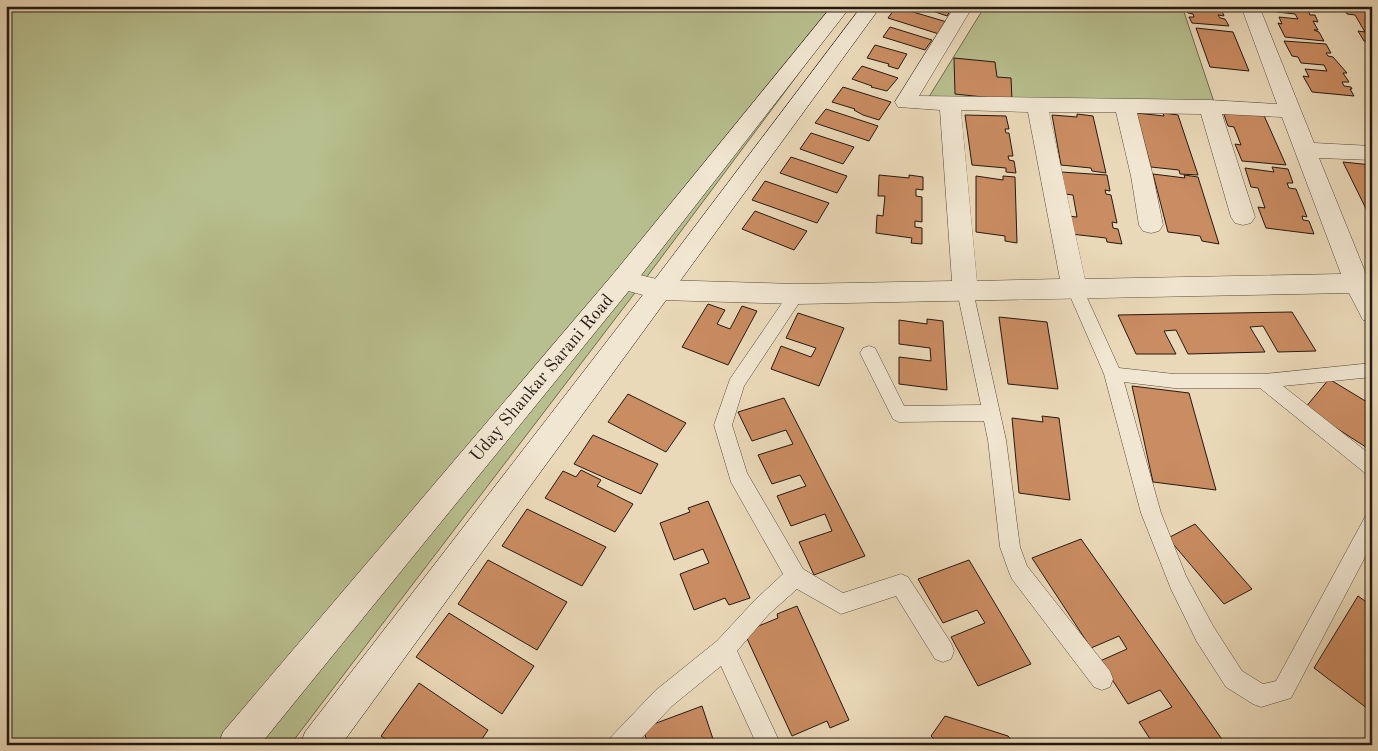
<svg xmlns="http://www.w3.org/2000/svg" width="1378" height="751" viewBox="0 0 1378 751" font-family="'Old Standard TT',serif">
<style>
.green{fill:#b8bf8e;stroke:#6e6c50}
.building{fill:#ca8c61;stroke:#231912}
.lines{fill:none;stroke-linecap:round;stroke-linejoin:round}
.lane-casing{stroke:#55493c;stroke-width:1}
.street-casing{stroke:#55493c;stroke-width:1}
.secondary-casing{stroke:#231912;stroke-width:1}
.lane{fill:#f1e6d1;fill-rule:evenodd}
.street{fill:#f1e6d1;fill-rule:evenodd}
.secondary{fill:#f1e6d1;fill-rule:evenodd}
.labels{text-anchor:middle;dominant-baseline:central;stroke-width:4;stroke-linejoin:round;paint-order:stroke}
.street-label{font-size:18px;fill:#231912;stroke:#f1e6d1}
</style>
<rect width="100%" height="100%" fill="#ead9b8"/>
<filter id="stains"><feTurbulence type="fractalNoise" baseFrequency=".004" numOctaves="4"/><feColorMatrix values="0 0 0 0 .2 0 0 0 0 .09 0 0 0 0 .02 0 0 0 .5 -.17"/></filter>
<radialGradient id="worn" r=".72"><stop offset=".6" stop-color="#630" stop-opacity="0"/><stop offset="1" stop-color="#630" stop-opacity=".3"/></radialGradient>
<!-- green -->
<path class="green" d="M6,6h843l-218,292 -341,447h-284z
M985,6h156l42,3 33,99 -289,-8z"/>
<!-- building -->
<path class="building" d="M918,6h35l-6,10z
M1191,6h29l4,10 -6,-1 2,3 5,1 4,7 -37,-3 -3,-6h5l-1,-3 -5,-1 -2,-3h6z
M1270,6h36l4,9h5l3,7 -5,-1 5,9h-4l5,2 5,9 -39,-4 -7,-14 4,1 -3,-7 19,2 -3,-5 -18,-2 -3,-5z
M1343,6h29v36l-8,-1 -6,-10 7,1 -10,-17 -8,-1z
M896,7l51,15 -8,12 -51,-16z
M890,27l42,13 -7,10 -42,-13z
M1196,28l37,4 16,39 -39,-4z
M1284,41l42,3 5,9h-5l2,3 5,1 14,16h-4l6,9h-7l2,4 7,1 1,2h-2l4,7 -42,-4 -9,-16 6,1 -4,-8 22,2 -3,-6 -23,-2 -3,-6 -6,-1z
M875,45l32,9 -9,15 -10,-3 1,-2 -22,-6z
M954,58l41,4 2,15 14,1 1,22 -57,-6z
M862,66l36,12 -11,13 -16,-4 1,-1 -20,-7z
M843,87l48,15 -12,18 -16,-5 -9,-5 1,-1 -23,-7z
M826,109l52,17 -9,15 -54,-18z
M1222,109l40,2 24,54 -44,-4 -7,-17 6,1 -7,-18 -6,-1z
M1136,113l28,3 -1,-3 15,2 20,60 -18,-1 -1,-4 -28,-3z
M1077,114l16,2 13,57 -14,-2 -1,-3 -30,-3 -9,-50 25,2z
M965,115l41,1 3,13h-4l1,4h3l4,23h-5l1,4 5,1 2,12 -10,-1v-4l-34,-3z
M811,133l43,14 -11,17 -43,-15z
M791,157l56,19 -10,17 -57,-20z
M1343,162l29,3v56z
M1272,167l16,2 5,14h-6l2,5 7,1 11,28 -5,-1 1,4 6,1 5,13 -48,-6 -8,-21 7,1 -7,-20 -7,-1 -6,-19 29,4z
M1061,172l46,3 3,16 -5,-1 1,4 5,1 6,28 -5,-1 1,6 5,1 4,15 -15,-2 -1,-4 -35,-4 -3,-18 9,1 -4,-22 -9,-1z
M1153,174l32,4 -1,-3 14,2 21,67 -17,-3 -2,-5 -32,-4z
M879,175l30,3v-3l14,2v13l-7,-1v7l6,1v25l-7,-1v6l7,1v16l-11,-1 1,-5 -36,-5 1,-18 6,1 2,-20h-7z
M976,176l27,4v-4l12,1 2,66 -12,-2v-5l-29,-4z
M765,181l64,22 -12,20 -65,-23z
M755,211l52,20 -13,19 -52,-21z
M708,304l17,6 -8,14 13,5 12,-23 15,5 -29,54 -46,-18z
M1292,312l24,39 -38,1 -15,-26 -13,1 15,25 -77,2 -12,-24 -12,1 12,23h-40l-18,-39z
M798,313l46,15 -25,58 -48,-17 10,-23 30,11 5,-9 -30,-10z
M999,317l48,5 11,67 -50,-5z
M927,319l16,2 4,69 -48,-6v-27l32,4 -1,-13 -31,-4v-24l28,4z
M1329,379l43,26v46l-67,-43z
M1132,386l57,7 27,97 -63,-8z
M628,394l58,29 -20,29 -58,-30z
M784,398l81,158 -51,19 -15,-33 33,-11 -7,-17 -34,12 -14,-30 29,-10 -6,-11 -28,9 -14,-29 35,-11 -7,-14 -34,11 -14,-29z
M1042,416l17,2 11,82 -51,-7 -7,-75 31,4z
M593,435l65,29 -17,30 -67,-30z
M581,470l20,10 -4,6 36,18 -18,28 -70,-34 18,-27 13,6z
M708,501l42,97 -21,7 -4,-7 -31,12 -14,-36 29,-11 -6,-14 -29,11 -14,-37 30,-11 -2,-4z
M527,509l79,38 -24,39 -80,-40z
M1195,524l57,65 -28,15 -56,-66z
M1081,539l145,206h-72l-15,-23 33,-15 -12,-17 -32,14 -28,-43 27,-12 -8,-13 -28,12 -59,-90z
M488,560l79,42 -30,48 -79,-46z
M969,560l62,104 -53,22 -27,-49 34,-14 -8,-13 -34,13 -25,-44z
M1358,596l14,10v106l-58,-44z
M797,606l52,114 -19,8 -3,-7 -35,15 -48,-104 34,-14 -1,-4z
M449,613l85,53 -32,48 -86,-57z
M419,683l69,47 -10,15h-85l-12,-9z
M702,706l13,39h-67l-5,-17z
M945,716l63,20 8,9h-76l-9,-9z"/>
<g class="lines">
<defs>
<path id="lane" d="M1075,283l6,2 2,4 36,79 55,6h90l108,-11v14l-89,9 89,70v19l-7,-2 -105,-85h-86l-50,-6 37,131 25,63 27,50 29,45 21,13 13,-3 89,-164 7,-2v29l-81,154 -30,9 -8,-3 -27,-17 -29,-45 -26,-53 -30,-76 -37,-139 -37,-85 2,-4z
M965,285l6,2 2,4 33,149 14,107 7,19 83,105 3,8 -3,8 -8,3 -8,-3 -82,-108 -3,-7 -9,-25 -12,-107 -4,-19 -85,1 -6,-3 -33,-66 3,-5 6,-2 6,2 29,58 77,-1 -24,-114 2,-4z
M797,288l6,2 2,4 -61,92 -12,39 15,48 56,96 40,24 58,-19 7,3 43,66 3,8 -3,8 -8,3 -8,-3 -39,-63 -55,18 -44,-25 -28,25 -32,37 44,94h-24l-36,-79 -49,40 -37,39h-28l4,-8 45,-47 61,-49 38,-41 28,-26 -52,-92 -17,-57 16,-46 61,-89z"/>
<path id="street" d="M955,6h18l-54,90 290,4 68,4 -36,-98h18l55,137 58,3v14l-53,-2 47,116h6v49l-9,-3 -14,-27 -552,11 -136,-4 -47,-13 -4,-7 4,-7 9,-2 38,9 136,4 155,-3 -12,-171 -42,-3 -3,-5zM961,110l67,2 32,167 -83,2zM1049,112h67l15,64 8,49 4,6 8,2 8,-2 4,-6 -10,-49 -16,-63 64,1 30,103 4,6 8,2 8,-2 4,-6 -33,-103 60,3 59,157 -256,5z"/>
<path id="secondary" d="M832,6h19l-219,281 -372,458h-42l5,-13 391,-459z
M862,6h19l-540,739h-41l5,-13 347,-449z"/>
</defs>
<!-- lane casing -->
<use href="#lane" class="lane-casing"/>
<!-- street casing -->
<use href="#street" class="street-casing"/>
<!-- secondary casing -->
<use href="#secondary" class="secondary-casing"/>
<!-- lane -->
<use href="#lane" class="lane"/>
<!-- street -->
<use href="#street" class="street"/>
<!-- secondary -->
<use href="#secondary" class="secondary"/>
</g>
<g class="labels">
<!-- street labels -->
<g class="street-label">
<text transform="translate(542 378) rotate(-50)">Uday Shankar Sarani Road</text>
</g>
</g>
<!-- margin -->
<rect width="1378" height="751" fill="none" stroke="#ead9b8" stroke-width="25"/>
<rect x="8" y="8" width="1363" height="736" fill="none" stroke="#231912" stroke-width="2.5"/>
<rect x="12" y="12" width="1353" height="726" fill="none" stroke="#231912"/>
<rect width="100%" height="100%" filter="url(#stains)"/>
<rect width="100%" height="100%" fill="url(#worn)"/>
</svg>
